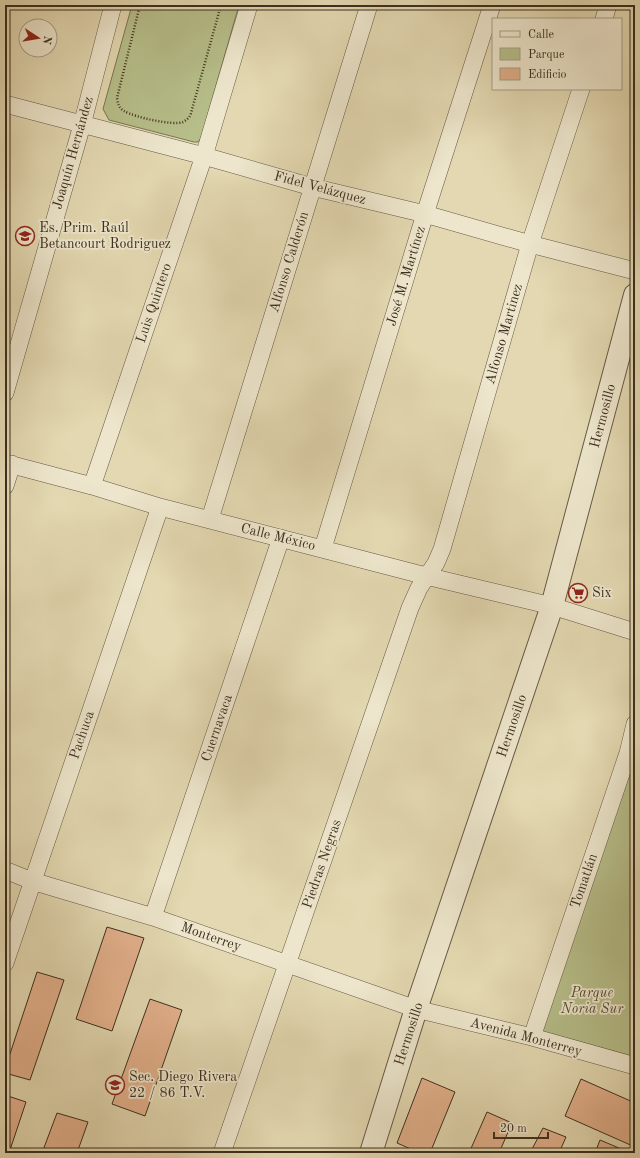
<svg xmlns="http://www.w3.org/2000/svg" width="640" height="1158" viewBox="0 0 640 1158" font-family="'Old Standard TT',serif">
<style>
.green{fill:#b6be89;stroke:#7a7654}
.building{fill:#e2b08b;stroke:#3d2f1f}
.lines{fill:none;stroke-linecap:round;stroke-linejoin:round}
.minor-casing{stroke:#665944;stroke-width:18}
.tertiary-casing{stroke:#665944;stroke-width:24}
.path{stroke:#3d2f1f;stroke-width:2.5;stroke-dasharray:1 2;stroke-linecap:butt}
.minor{stroke:#ede6cc;stroke-width:17}
.tertiary{stroke:#ede6cc;stroke-width:22}
.labels{text-anchor:middle;dominant-baseline:central;stroke-width:3.5;stroke-linejoin:round;paint-order:stroke}
.street-label{font-size:14px;fill:#3d2f1f;stroke:#ede6cc}
.poi-label{font-size:14px;fill:#3d2f1f;stroke:#ede6cc;text-anchor:start}
.park-label{font-size:14px;font-style:italic;fill:#554c34;stroke:#ede6cc}
</style>
<rect width="100%" height="100%" fill="#e3d8b1"/>
<filter id="stains"><feTurbulence type="fractalNoise" baseFrequency=".005" numOctaves="4"/><feColorMatrix values="0 0 0 0 .2 0 0 0 0 .09 0 0 0 0 .02 0 0 0 .5 -.17"/></filter>
<radialGradient id="worn" r=".72"><stop offset=".6" stop-color="#630" stop-opacity="0"/><stop offset="1" stop-color="#630" stop-opacity=".3"/></radialGradient>
<!-- green -->
<path class="green" d="M132,5h107l-38,133 -3,4h-4l-85,-22 -6,-11z
M630,764l5,2v291l-98,-27z"/>
<!-- building -->
<path class="building" d="M107,927l37,11 -32,93 -36,-12z
M37,972l27,8 -34,100 -25,-7v-4z
M150,999l32,11 -37,106 -33,-12z
M422,1078l33,14 -25,61h-10l-23,-10z
M581,1079l54,24v44l-70,-31z
M5,1095l21,7 -17,51h-4z
M487,1112l25,11 -13,30h-30z
M57,1113l31,9 -11,31h-35z
M543,1128l23,9 -7,16h-29z
M600,1140l26,11 -1,2h-30z"/>
<g class="lines">
<defs>
<path id="minor" d="M604,19l4,-14
M5,104l199,52 108,31 113,27 105,30 105,27
M5,393l77,-268 31,-120
M5,463l87,23 68,21 266,69 126,30 83,26
M5,486l7,-22
M92,486l112,-330 45,-151
M210,519l159,-514
M323,548l102,-334 67,-209
M5,870l27,11 121,36 263,92 116,28 103,29
M153,917l128,-379
M5,963l155,-456
M532,1037l96,-284 7,-29
M222,1153l188,-545 9,-20 17,-25 6,-14 88,-305 51,-155"/>
<path id="tertiary" d="M371,1153l45,-144 136,-403 83,-311"/>
</defs>
<!-- minor casing -->
<use href="#minor" class="minor-casing"/>
<!-- tertiary casing -->
<use href="#tertiary" class="tertiary-casing"/>
<!-- path -->
<path class="path" d="M140,5l-23,93c1,6 2,10 7,13 10,6 49,15 59,11 4,-2 7,-5 8,-9l30,-108"/>
<!-- minor -->
<use href="#minor" class="minor"/>
<!-- tertiary -->
<use href="#tertiary" class="tertiary"/>
</g>
<!-- icons -->
<defs>
<symbol id="school-ring" viewBox="-11 -11 22 22"><circle r="9.5" fill="#ede6cc" stroke="#8f2418" stroke-width="1.5"/><path d="M0-5L7-2L0 1L-7-2ZM-4 1L0 2.5L4 1V4Q0 6-4 4Z" fill="#8f2418"/></symbol>
<symbol id="supermarket-ring" viewBox="-11 -11 22 22"><circle r="9.5" fill="#ede6cc" stroke="#8f2418" stroke-width="1.5"/><path d="M-6-5.5h2.5l.6 2H6L4.5 2H-2.5L-4.4-4H-6ZM-1.5 3.2a1.3 1.3 0 1 0 .1 0ZM3 3.2a1.3 1.3 0 1 0 .1 0Z" fill="#8f2418"/></symbol>
</defs>
<g fill-rule="evenodd">
<use href="#school-ring" x="14" y="225" width="22" height="22"/>
<use href="#supermarket-ring" x="567" y="582" width="22" height="22"/>
<use href="#school-ring" x="104" y="1074" width="22" height="22"/>
</g>
<g class="labels">
<!-- street labels -->
<g class="street-label">
<text transform="translate(73 153) rotate(-74)">Joaquín Hernández</text>
<text transform="translate(320 188) rotate(15)">Fidel Velázquez</text>
<text transform="translate(289 262) rotate(-73)">Alfonso Calderón</text>
<text transform="translate(406 276) rotate(-73)">José M. Martínez</text>
<text transform="translate(154 303) rotate(-71)">Luis Quintero</text>
<text transform="translate(504 334) rotate(-74)">Alfonso Martinez</text>
<text transform="translate(603 416) rotate(-75)">Hermosillo</text>
<text transform="translate(278 537) rotate(14)">Calle México</text>
<text transform="translate(512 726) rotate(-71)">Hermosillo</text>
<text transform="translate(217 728) rotate(-71)">Cuernavaca</text>
<text transform="translate(82 735) rotate(-71)">Pachuca</text>
<text transform="translate(322 864) rotate(-71)">Piedras Negras</text>
<text transform="translate(584 881) rotate(-71)">Tomatlán</text>
<text transform="translate(211 937) rotate(19)">Monterrey</text>
<text transform="translate(409 1034) rotate(-72)">Hermosillo</text>
<text transform="translate(526 1037) rotate(15)">Avenida Monterrey</text>
</g>
<!-- poi labels -->
<g class="poi-label">
<text x="39" y="228">Es. Prim. Raúl<tspan x="39" dy="16">Betancourt Rodriguez</tspan></text>
<text x="592" y="593">Six</text>
<text x="129" y="1077">Sec. Diego Rivera<tspan x="129" dy="16">22 / 86 T.V.</tspan></text>
</g>
<!-- park labels -->
<g class="park-label">
<text x="592" y="993">Parque<tspan x="592" dy="16">Noria Sur</tspan></text>
</g>
</g>
<!-- margin -->
<rect width="640" height="1158" fill="none" stroke="#e3d8b1" stroke-width="20"/>
<rect x="6" y="6" width="628" height="1146" fill="none" stroke="#3d2f1f" stroke-width="2"/>
<rect x="10" y="10" width="620" height="1138" fill="none" stroke="#3d2f1f"/>
<!-- legend -->
<rect x="492" y="18" width="130" height="72" fill="#ede6cc" stroke="#a79d87"/>
<rect x="500" y="31" width="20" height="6" fill="#ede6cc" stroke="#a79d87"/>
<text x="528" y="38" font-size="12" fill="#3d2f1f">Calle</text>
<rect x="500" y="48" width="20" height="12" fill="#b6be89" stroke="#a79d87"/>
<text x="528" y="58" font-size="12" fill="#3d2f1f">Parque</text>
<rect x="500" y="68" width="20" height="12" fill="#e2b08b" stroke="#a79d87"/>
<text x="528" y="78" font-size="12" fill="#3d2f1f">Edificio</text>
<!-- north arrow -->
<g transform="translate(38 38) rotate(102)"><circle r="19" fill="#ede6cc" stroke="#a79d87"/>
<path d="M0-3L7 15L0 10L-7 15Z" fill="#8f2418"/>
<text y="-6" font-size="11" font-weight="bold" text-anchor="middle" fill="#3d2f1f">N</text>
</g>
<!-- scale -->
<path d="M494 1132v6h54v-6" fill="none" stroke="#3d2f1f" stroke-width="2"/>
<text x="500" y="1132" font-size="12" fill="#3d2f1f" stroke="#ede6cc" stroke-width="3" paint-order="stroke">20 m</text>
<rect width="100%" height="100%" filter="url(#stains)"/>
<rect width="100%" height="100%" fill="url(#worn)"/>
</svg>
